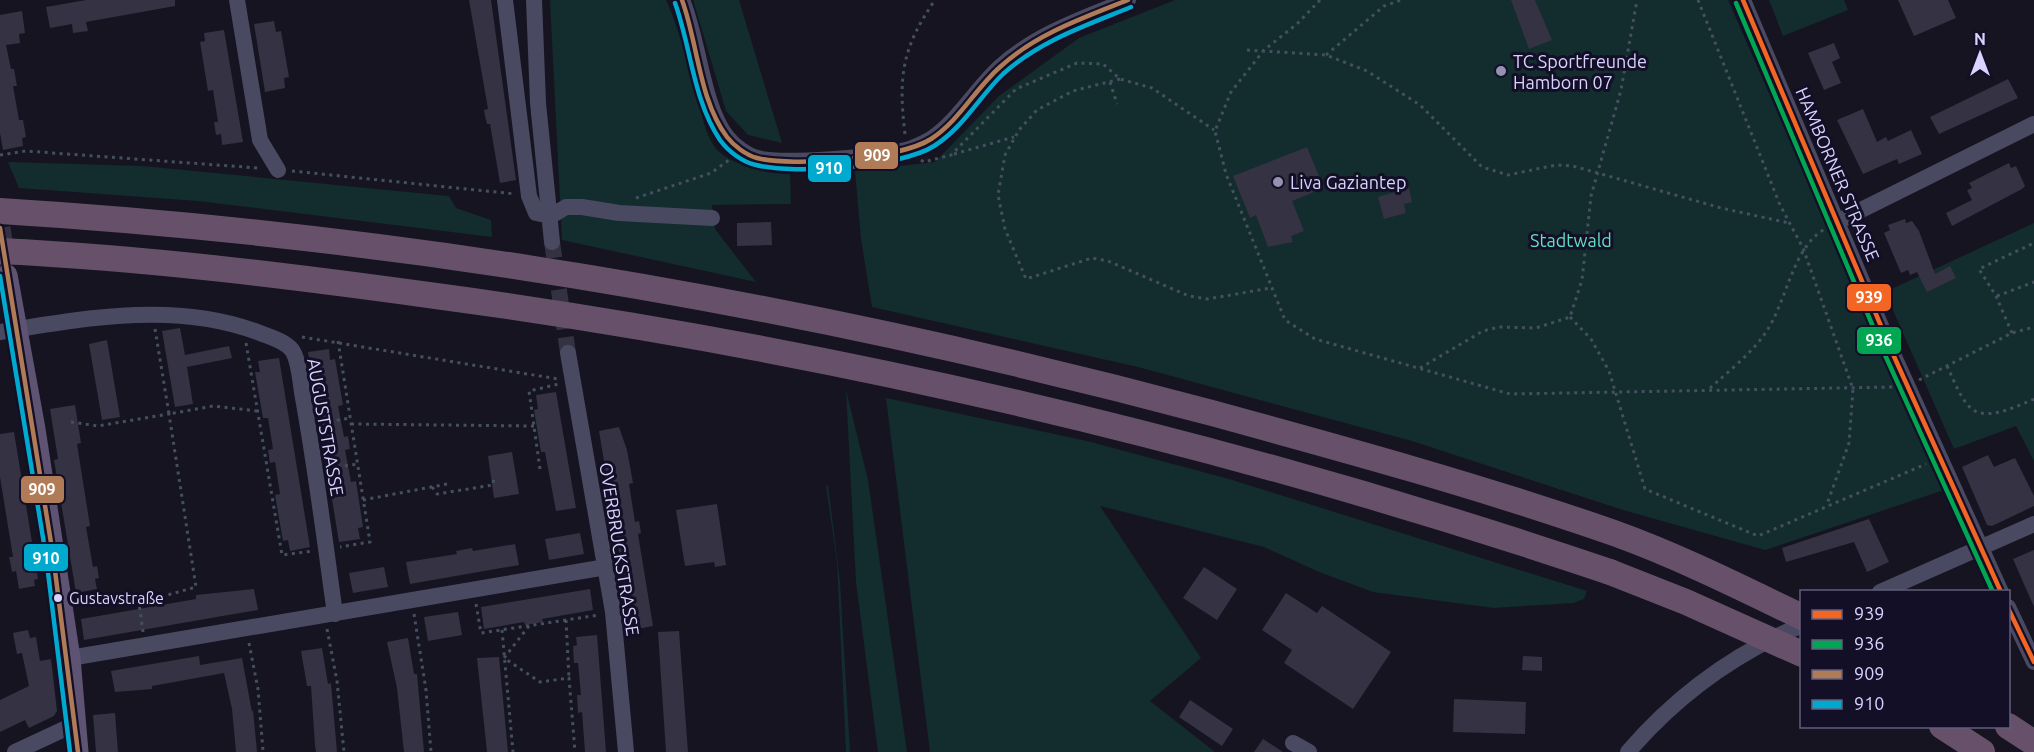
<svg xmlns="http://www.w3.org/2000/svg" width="2034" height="752" viewBox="0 0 2034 752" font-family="Ubuntu,sans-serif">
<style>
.green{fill:#132c2d}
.building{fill:#343243}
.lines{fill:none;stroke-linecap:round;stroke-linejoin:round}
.minor-tunnel{stroke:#333142;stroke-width:16;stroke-dasharray:16 8;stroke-linecap:butt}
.major-tunnel{stroke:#333142;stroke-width:21;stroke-dasharray:21 10;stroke-linecap:butt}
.path{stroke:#44505f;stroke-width:3;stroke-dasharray:3 4.5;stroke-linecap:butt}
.minor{stroke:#4a4962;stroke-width:16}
.major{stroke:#5e5373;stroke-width:21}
.highway{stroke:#67516a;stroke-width:26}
.highway-bridge{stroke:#67516a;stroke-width:26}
.bus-1-casing{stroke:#130f26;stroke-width:9}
.bus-2-casing{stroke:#130f26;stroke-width:9}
.bus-3-casing{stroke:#130f26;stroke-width:9}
.bus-4-casing{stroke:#130f26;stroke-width:9}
.bus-1{stroke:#f26522;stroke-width:4.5}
.bus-2{stroke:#00a651;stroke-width:4.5}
.bus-3{stroke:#b07c57;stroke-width:4.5}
.bus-4{stroke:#00a9ce;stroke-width:4.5}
.poi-dot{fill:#9591b1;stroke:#130f26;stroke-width:2}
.bus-dot{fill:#d9d4ff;stroke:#130f26;stroke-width:2}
.labels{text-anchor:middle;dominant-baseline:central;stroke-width:6;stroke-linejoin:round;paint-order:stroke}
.bus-label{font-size:16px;fill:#d9d4ff;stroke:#130f26;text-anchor:start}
.poi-label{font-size:18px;fill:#d9d4ff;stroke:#130f26;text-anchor:start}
.street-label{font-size:18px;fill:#d9d4ff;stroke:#130f26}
.park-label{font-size:18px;fill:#5fe0c0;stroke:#130f26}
.line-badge{stroke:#130f26;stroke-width:2}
.badge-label{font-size:16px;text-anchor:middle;font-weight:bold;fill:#fff}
</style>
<rect width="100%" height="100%" fill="#161421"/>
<!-- green -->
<path class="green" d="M550,0h116c14,31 22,65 31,97 5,17 7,34 17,49 12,18 55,29 76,28l1,30 -79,1 3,24 41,53 -194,-42z
M693,0h46l43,143 -34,-8 -22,-24z
M1175,0h553l216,490 -179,60 -142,-40 -211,-69 -274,-74 -266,-60 -11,-68 -6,-68 80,-9 64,-66 80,-58z
M1769,0h75l4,10 -65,26z
M8,162l135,4 306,30 7,12 35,12 1,17 -294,-36 -179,-13z
M2034,223v238l-18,-35 -62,23 -69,-157z
M846,390l22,90 39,272h-29l-22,-170z
M886,398l201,43 142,38 358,112 -3,8 -11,4 -79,5 -121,-16 -54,-20 -55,-25 -164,-41 101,152 -51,43 65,51h-285z
M828,485l12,97 10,170h-4l-9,-190 -11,-76z"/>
<!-- building -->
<path class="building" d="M86,0h89v6l-89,16 2,9 -15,2 -1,-9 -22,4 -4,-21z
M469,0h22l25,180 -16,3 -10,-59h-3l-2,-8 -1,-6 4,-1z
M1511,0h24l17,40 -23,9z
M1898,0h50l8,18 -42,18z
M22,11l3,22 -6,1 1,9 -14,2 5,24h3l3,17h-4l6,34h4l3,17 -4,1 1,8 -20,4 -3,-17v-118z
M274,21l2,11 5,-1 8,46 -5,1 1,10 -20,4 -11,-68z
M224,30l19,112 -21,3 -1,-11 -5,1 -2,-13h4l-5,-32 -5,1 -8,-49 5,-1 -1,-8z
M1834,43l6,15 -8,4 9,21 -17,7 -16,-37z
M2008,79l10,19 -79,36 -9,-17z
M1863,109l14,33 9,-5 2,4 23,-11 11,24 -23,10 -2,-5 -34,15 -26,-54z
M1307,147l17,41 -32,13 12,30 -13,5 2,6 -25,5 -12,-32 -6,3 -17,-42z
M2009,163l2,5 5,-2 9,20 -3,3 -70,37 -6,-13 26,-13 -5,-10 5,-2 -3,-5z
M1409,188l3,14 -8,2 2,9 -22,6 -6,-22z
M1905,219l1,4 6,-2 7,10 16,43 15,-8 6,12 -29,14 -10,-20 -7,3 -2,-5 -7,3 -17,-40 6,-3 -2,-5z
M771,222l1,23 -35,1v-23z
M180,328l5,27 44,-9 3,12 -45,9 6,37 -18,3 -13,-76z
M107,340l13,77 -18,3 -13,-76z
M329,349l1,11 5,-1 8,46 -5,1 6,31 4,-1 2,13 -5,1 6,32 5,-1 7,46 -5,1 2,11 -21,3 -31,-190z
M279,358l31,189 -20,4 -2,-11 -5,1 -8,-46 5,-1 -5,-32 -5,1 -2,-13 5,-1 -5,-31h-5l-8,-46h5l-2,-11z
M556,392l20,116 -20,3 -11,-59h-4l-7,-42 4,-1 -2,-14z
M75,405l6,38 -4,1 13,82 -4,1 7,40 4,-1 2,12 -4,1 2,10 -21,4 -22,-133 4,-1 -8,-50z
M619,427l8,23 6,33 -4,1 6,38 4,-1 2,12 -3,1 15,92 -21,4 -33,-199z
M14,432l24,147 -4,1 1,6 -16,3 -3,-18 -4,1 -1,-6 -2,-9h4l-13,-80v-43z
M512,452l7,42 -25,4 -6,-42z
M1988,455l6,12 21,-9 19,38v10l-42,20 -5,-1 -25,-58z
M717,504l9,61 -11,2 -1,-5 -29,4 -9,-56z
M1869,519l20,43 -22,10 -13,-30 -68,20 -4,-14z
M580,533l4,21 -35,6 -4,-21z
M515,544l4,21 -109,19 -4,-22 51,-8 -1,-3 16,-3 1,3z
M2034,550v57l-21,-48z
M384,567l4,20 -35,6 -4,-20z
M1204,567l33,22 -20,31 -34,-22z
M254,589l4,21 -174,30 -3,-21 115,-20v-4z
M590,589l3,21 -51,9 1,3 -18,3 -1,-3 -40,7 -3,-22z
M1286,593l31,20 5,-7 69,46 -38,57 -69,-46 8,-13 -30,-20z
M458,612l4,23 -34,6 -4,-24z
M28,630l2,8 6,-1 4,24 11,-2 6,52 -3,5 -25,12 -4,-8 -25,12v-32l29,-14 -7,-33 -5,1 -4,-21z
M679,631l9,121h-22l-8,-120z
M597,635l9,117h-21l-3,-40 -4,1 -1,-18h4l-3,-32h-4l-1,-17 4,-1 -1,-8z
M408,638l6,36h3l7,78h-20l-7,-64 -10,-46z
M322,648l6,36 3,-1 6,69h-21l-1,-7 -4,-59h-4l-6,-35z
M199,656l1,9 42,-7 10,54 1,-2 4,42h-21l-4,-43 -8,-36 -72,13v3l-37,3 -4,-21z
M1523,656l19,1v14l-20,-1z
M499,657l9,95h-21l-10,-94z
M1454,699l72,3 -1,32 -72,-2z
M1190,700l43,29 -11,17 -43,-29z
M115,713l3,39h-22l-3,-37z
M1263,739l20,13h-29z"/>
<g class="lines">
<!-- minor-tunnel -->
<path class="minor-tunnel" d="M552,242l16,111"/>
<!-- major-tunnel -->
<path class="major-tunnel" d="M0,228l6,38"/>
<!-- path -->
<path class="path" d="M1320,0l-23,24 -33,26 -33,42 -16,39 11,43 59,146 30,19 195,55 383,-7
M1698,0l82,205 23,43 50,141 -4,54 -22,61
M1247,50l79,5 41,16 53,34 62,62 26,8 48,-10 17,1 148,42 68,15
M1326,55l58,-49 17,-6
M1120,79l-47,12 -36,19 -18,20 -14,25 -7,40 7,34 21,50 66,-21 16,3 81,35 18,3 64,-11
M1110,82l7,22
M905,134c-7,-58 -3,-86 30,-134
M954,154l60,-17
M0,155l26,-4 232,17
M921,160l3,2 27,-7 65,-66 61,-26 26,1 17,15 32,9 62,42
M292,171l223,23
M636,198l75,-25 18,-13
M1997,296l37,-14
M1570,317l21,22 18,32 36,118 113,47 168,-72
M155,329l14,85 44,-8 44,5
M2012,333l-16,-37 -17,-27 55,-26
M302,337l256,42
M338,341l32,201 -30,5
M246,343l36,212 31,-4
M1947,366c6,12 11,27 20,38 15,21 50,2 67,-5
M1420,368l63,-37 16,-4 37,1 34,-11 12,-37 9,-84 30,-106 16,-90
M1919,380l93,-47 22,-6
M1710,388c19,-17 42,-35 56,-56 21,-31 27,-86 59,-103
M71,422l27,4 71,-12 27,173 -57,16 4,29
M322,423l28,-5
M351,424l183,2
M330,468l28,-4
M540,469l-11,-78 30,-7
M432,487l5,7 56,-9 1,-9
M363,500l84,-16
M476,604l5,29 118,-18
M414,614l12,76 5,62
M566,620l3,58
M529,626l-25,32 36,24 29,-4 6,74
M327,629l10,52 7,71
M502,630l11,122
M249,643l9,46 5,62"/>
<!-- minor -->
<path class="minor" d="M237,0l23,140 18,30
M505,0l24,196 7,17 15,3 15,-9h16l37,6 93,5
M534,0l4,103 14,139
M682,0c17,40 20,105 45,137 7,9 20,18 30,21 22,7 126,-1 149,-8 8,-2 18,-7 25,-11 27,-18 45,-50 69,-72 36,-33 84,-49 128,-67
M1743,0l149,352 109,240
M1837,222l197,-98
M0,332c85,-14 177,-31 260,1 10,4 25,8 32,17 8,12 8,34 11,48 13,72 22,144 32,216
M568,353l45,259 13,140
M1880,592l154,-68
M2008,607l26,55
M70,658l536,-91
M1293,743l16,9
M15,752l60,-28
M1628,752c49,-57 105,-98 174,-127"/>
<!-- major -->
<path class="major" d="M7,275l28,154 35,229 8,94"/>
<!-- highway -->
<path class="highway" d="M0,211c409,25 817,96 1212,202 135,37 270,74 402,120 64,23 126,54 188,84
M0,251c146,7 291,25 436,45 399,54 793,147 1174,276
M1942,726l40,26
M2008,726l26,17"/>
<!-- highway-bridge -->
<path class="highway-bridge" d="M1610,572l76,30 116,52"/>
<defs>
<path id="bus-1" d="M1743,0l149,352 109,240
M2008,608l26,54"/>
<path id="bus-2" d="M1736,3l149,352 108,237"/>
<path id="bus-3" d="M682,0c16,44 17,100 45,137 7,9 19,18 30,21 35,9 143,1 174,-19 28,-18 44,-50 69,-72 36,-33 83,-49 128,-67
M0,228l53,327 25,197"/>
<path id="bus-4" d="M675,3c16,44 18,97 45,137 8,11 22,22 36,25 39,10 145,2 178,-19 29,-18 45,-49 69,-72 36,-33 84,-49 128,-67
M0,276l46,280 24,196"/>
</defs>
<!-- bus-1 casing -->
<use href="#bus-1" class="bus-1-casing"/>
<!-- bus-2 casing -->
<use href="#bus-2" class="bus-2-casing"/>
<!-- bus-3 casing -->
<use href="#bus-3" class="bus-3-casing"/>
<!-- bus-4 casing -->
<use href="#bus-4" class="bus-4-casing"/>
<!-- bus-1 -->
<use href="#bus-1" class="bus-1"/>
<!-- bus-2 -->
<use href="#bus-2" class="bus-2"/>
<!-- bus-3 -->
<use href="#bus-3" class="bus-3"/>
<!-- bus-4 -->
<use href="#bus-4" class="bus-4"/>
</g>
<!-- markers -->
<g class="poi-dot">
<circle cx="1501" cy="71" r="6"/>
<circle cx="1278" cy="182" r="6"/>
</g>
<circle class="bus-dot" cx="58" cy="598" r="5"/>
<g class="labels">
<!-- bus labels -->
<g class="bus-label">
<text x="69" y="598">Gustavstraße</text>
</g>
<!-- poi labels -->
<g class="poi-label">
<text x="1513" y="61">TC Sportfreunde<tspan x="1513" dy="21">Hamborn 07</tspan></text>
<text x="1290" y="182">Liva Gaziantep</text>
</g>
<!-- street labels -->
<g class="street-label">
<text transform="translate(1838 174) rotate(67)">HAMBORNER STRASSE</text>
<text transform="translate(326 427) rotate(80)">AUGUSTSTRASSE</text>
<text transform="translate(620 549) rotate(81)">OVERBRUCKSTRASSE</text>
</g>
<!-- park labels -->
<g class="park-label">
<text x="1571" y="240">Stadtwald</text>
</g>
</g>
<g class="line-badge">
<rect x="854" y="141" width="45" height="29" rx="6" fill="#b07c57"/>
<rect x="807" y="154" width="45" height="29" rx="6" fill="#00a9ce"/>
<rect x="1846" y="283" width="46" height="29" rx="6" fill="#f26522"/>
<rect x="1856" y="326" width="46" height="29" rx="6" fill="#00a651"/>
<rect x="20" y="475" width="45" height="29" rx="6" fill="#b07c57"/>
<rect x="23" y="543" width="46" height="29" rx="6" fill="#00a9ce"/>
</g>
<g class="badge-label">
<text x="877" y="161">909</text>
<text x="829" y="174">910</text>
<text x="1869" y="303">939</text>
<text x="1879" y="346">936</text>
<text x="42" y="495">909</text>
<text x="46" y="564">910</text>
</g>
<!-- legend -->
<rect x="1800" y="590" width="210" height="138" fill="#130f26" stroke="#625e7d" stroke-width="1.5"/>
<rect x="1812" y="610" width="30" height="9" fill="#f26522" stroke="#625e7d" stroke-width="1.5"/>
<text x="1854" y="620" font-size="18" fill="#d9d4ff">939</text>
<rect x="1812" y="640" width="30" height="9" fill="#00a651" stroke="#625e7d" stroke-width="1.5"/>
<text x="1854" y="650" font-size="18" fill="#d9d4ff">936</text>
<rect x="1812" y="670" width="30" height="9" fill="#b07c57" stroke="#625e7d" stroke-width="1.5"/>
<text x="1854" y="680" font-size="18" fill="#d9d4ff">909</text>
<rect x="1812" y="700" width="30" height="9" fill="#00a9ce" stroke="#625e7d" stroke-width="1.5"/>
<text x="1854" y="710" font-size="18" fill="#d9d4ff">910</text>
<!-- north arrow -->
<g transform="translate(1980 54)" stroke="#130f26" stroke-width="4.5" paint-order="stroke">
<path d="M0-4.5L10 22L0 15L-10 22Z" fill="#d9d4ff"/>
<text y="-9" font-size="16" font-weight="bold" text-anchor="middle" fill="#d9d4ff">N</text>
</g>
</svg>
